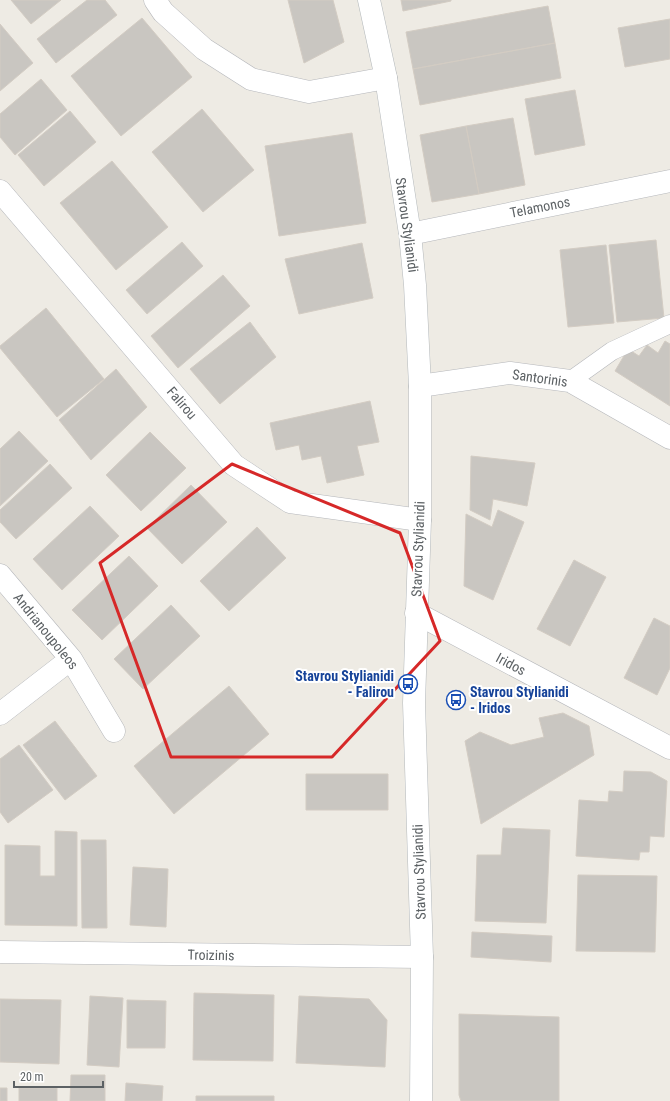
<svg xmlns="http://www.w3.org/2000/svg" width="670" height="1101" viewBox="0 0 670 1101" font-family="'Roboto Condensed',sans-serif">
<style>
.building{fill:#c9c6c1;stroke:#d3ccc3}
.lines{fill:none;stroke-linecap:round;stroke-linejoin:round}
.lane-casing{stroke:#b5b7bb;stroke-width:19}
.street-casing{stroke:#b5b7bb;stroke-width:23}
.secondary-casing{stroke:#b3b8bb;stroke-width:23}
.lane{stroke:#fff;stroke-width:18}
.street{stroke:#fff;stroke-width:22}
.secondary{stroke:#fff;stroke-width:22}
.marked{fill:none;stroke:#d62828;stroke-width:3;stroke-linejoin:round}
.labels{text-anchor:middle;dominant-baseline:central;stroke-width:4;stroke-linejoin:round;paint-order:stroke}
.street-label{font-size:14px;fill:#5c6164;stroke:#fff}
.transit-label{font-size:14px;font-weight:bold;fill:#164399;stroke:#fff;text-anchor:end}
</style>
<rect width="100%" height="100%" fill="#eeebe4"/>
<!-- building -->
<path class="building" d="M11,0h50l-30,24z
M87,0h18l12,15 -61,48 -19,-24z
M288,0h45l11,42 -40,21z
M401,0h50v1l-48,10z
M548,6l7,37 -142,26 -7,-37z
M142,18l50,59 -71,59 -50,-60z
M670,19v40l-45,8 -7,-39z
M0,24l33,39 -33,28z
M555,43l6,35 -141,27 -7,-36z
M41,79l26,31 -52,45 -15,-18v-23z
M575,90l10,55 -50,10 -10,-56z
M202,109l52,61 -51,42 -51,-60z
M70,111l26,31 -52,44 -26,-31z
M513,118l12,67 -46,9 -13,-68z
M466,126l13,68 -47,8 -12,-67z
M352,133l14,90 -87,13 -14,-90z
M112,161l56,66 -52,43 -56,-67z
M656,240l8,78 -47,4 -8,-77z
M182,242l21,24 -56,48 -21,-24z
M362,243l11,55 -74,16 -14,-55z
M606,245l8,78 -46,4 -8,-77z
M223,275l27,31 -72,62 -27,-32z
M46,308l58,71 -47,38 -57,-69v-2z
M250,322l26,35 -56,47 -30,-35z
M665,341l5,3v62l-55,-35 13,-22 11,7 8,-11 11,8z
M116,369l31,38 -56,53 -32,-40z
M370,401l9,41 -22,4 7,29 -37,8 -6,-27 -19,4 -3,-15 -23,5 -6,-27z
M19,431l29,30 -48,45v-57z
M150,432l36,36 -45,43 -35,-36z
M471,456l64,7 -8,43 -34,-7 -3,21 -20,-10z
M50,464l22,24 -56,51 -16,-17v-12z
M191,485l36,37 -45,42 -35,-36z
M90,506l29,30 -57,54 -29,-31z
M498,510l26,12 -31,78 -29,-14 2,-72 26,13z
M257,527l29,31 -57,53 -29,-30z
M129,556l29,30 -56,54 -30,-30z
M574,560l32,17 -36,69 -33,-17z
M171,605l29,31 -57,53 -29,-30z
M654,618l16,8v42l-13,27 -33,-17z
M229,686l40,48 -95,80 -40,-48z
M563,713l26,13 5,29 -113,69 -16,-83 15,-9 31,13 33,-8 -5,-19z
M55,721l42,55 -32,24 -42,-55z
M19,745l34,45 -45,33 -8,-11v-53z
M624,771l27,1 16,9 -3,56 -14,-1 -1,16h-9l-1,8 -63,-4 3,-56 29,2 1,-11 14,1z
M306,774h82v36h-82z
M503,828l47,2 -4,93 -71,-2 2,-66h24z
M55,831l22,1v94l-72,-1v-80l35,1v30h15z
M81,840h25l1,88h-25z
M133,867l35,2 -2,58 -36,-2z
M578,875l79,1 -2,76 -79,-1z
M472,932l80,4 -1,26 -80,-5z
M194,993l80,2 -1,66 -80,-1z
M90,996l33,2 -4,69 -32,-2z
M299,996l70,3 18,21 -2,47 -89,-4z
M0,999l61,1 -2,64 -59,-2z
M127,1000l39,1 -1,47h-38z
M459,1014l100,3v84h-98l-2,-6z
M71,1075h34v26h-35z
M126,1083l37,3 -1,15h-37z
M0,1088h7v13h-7z
M19,1088h38v13h-38z
M196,1096h78v5h-78z"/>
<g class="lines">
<defs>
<path id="lane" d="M570,381l42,-30 58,-27"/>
<path id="street" d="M155,0l8,12 41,37 47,30 58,13 77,-14
M0,191l234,274 56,37 130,18
M410,234l260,-53
M420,386l90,-13 60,8 100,57
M0,575l71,84 43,72
M416,613l254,135
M0,714l71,-55
M0,952l422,5"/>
<path id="secondary" d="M369,0l17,78 24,156 5,51 5,101v134l-6,183 8,254 -1,144"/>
</defs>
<!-- lane casing -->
<use href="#lane" class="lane-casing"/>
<!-- street casing -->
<use href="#street" class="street-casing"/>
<!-- secondary casing -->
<use href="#secondary" class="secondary-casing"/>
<!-- lane -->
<use href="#lane" class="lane"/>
<!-- street -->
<use href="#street" class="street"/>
<!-- secondary -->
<use href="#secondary" class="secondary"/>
</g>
<!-- marked area -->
<path class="marked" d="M232,464l168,69 40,108 -108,116h-161l-71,-194z"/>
<!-- icons -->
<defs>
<symbol id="bus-ring" viewBox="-11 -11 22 22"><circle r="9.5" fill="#fff" stroke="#1a4fb4" stroke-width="1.5"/><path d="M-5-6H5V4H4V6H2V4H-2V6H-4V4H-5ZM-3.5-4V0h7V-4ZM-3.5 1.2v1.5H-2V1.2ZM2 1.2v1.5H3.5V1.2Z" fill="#1a4fb4"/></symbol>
</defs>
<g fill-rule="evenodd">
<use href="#bus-ring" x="397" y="673" width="22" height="22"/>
<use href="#bus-ring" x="445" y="689" width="22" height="22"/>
</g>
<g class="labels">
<!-- street labels -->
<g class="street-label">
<text transform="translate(540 207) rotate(-11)">Telamonos</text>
<text transform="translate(407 225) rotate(82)">Stavrou Stylianidi</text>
<text transform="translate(540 378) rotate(8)">Santorinis</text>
<text transform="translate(182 403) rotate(49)">Falirou</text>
<text transform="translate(418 549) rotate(-88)">Stavrou Stylianidi</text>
<text transform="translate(46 631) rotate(51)">Andrianoupoleos</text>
<text transform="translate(511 664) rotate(28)">Iridos</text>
<text transform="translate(419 872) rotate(-92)">Stavrou Stylianidi</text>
<text transform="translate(211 955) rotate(1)">Troizinis</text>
</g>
<!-- transit labels -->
<g class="transit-label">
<text x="394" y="676">Stavrou Stylianidi<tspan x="394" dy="16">- Falirou</tspan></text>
<text x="470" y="692" text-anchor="start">Stavrou Stylianidi<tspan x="470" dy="16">- Iridos</tspan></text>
</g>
</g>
<!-- scale -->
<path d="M14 1081v6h89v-6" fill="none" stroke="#5c6164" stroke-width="2"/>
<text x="20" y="1081" font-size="12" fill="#5c6164" stroke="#ffffff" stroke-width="3" paint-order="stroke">20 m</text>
</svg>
